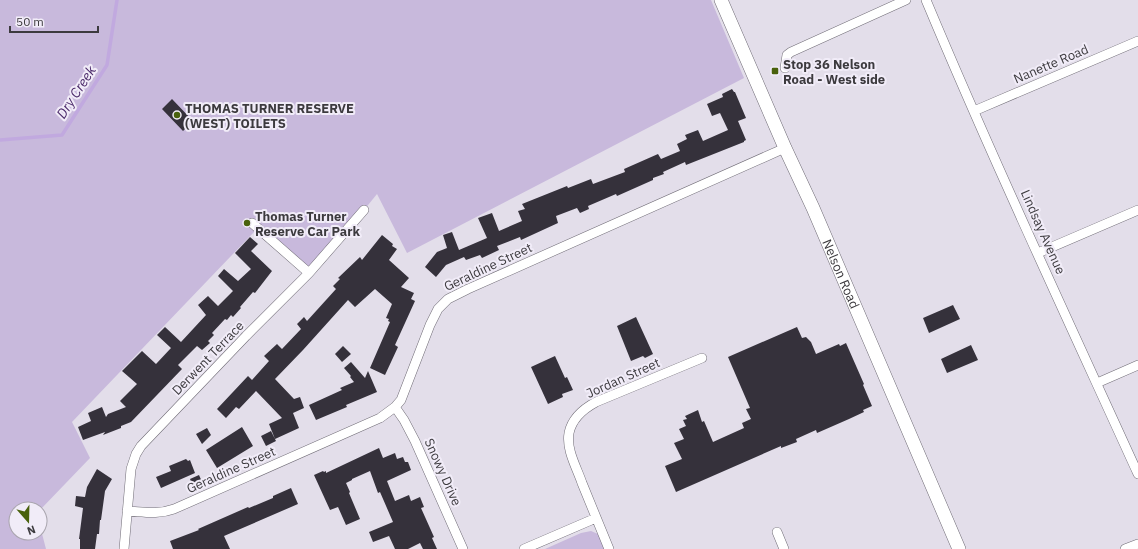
<svg xmlns="http://www.w3.org/2000/svg" width="1138" height="549" viewBox="0 0 1138 549" font-family="'IBM Plex Sans',sans-serif">
<style>
.green{fill:#c8b9dc}
.lines{fill:none;stroke-linecap:round;stroke-linejoin:round}
.stream{stroke:#c1a9df;stroke-width:3.5}
.building{fill:#35313b}
.minor-casing{stroke:#706c76;stroke-width:10}
.secondary-casing{stroke:#706c76;stroke-width:14}
.minor{stroke:#fff;stroke-width:9}
.secondary{stroke:#fff;stroke-width:13}
.poi-dot{fill:#49610d;stroke:#f1ecf8;stroke-width:1.5}
.labels{text-anchor:middle;dominant-baseline:central;stroke-width:4;stroke-linejoin:round;paint-order:stroke}
.poi-label{font-size:13px;font-weight:bold;fill:#3c3a3e;stroke:#f1ecf8;text-anchor:start}
.street-label{font-size:13px;fill:#3c3a3e;stroke:#f1ecf8}
.water-label{font-size:14px;font-style:italic;fill:#4b2a6a;stroke:#f1ecf8}
</style>
<rect width="100%" height="100%" fill="#e3deea"/>
<!-- green -->
<path class="green" d="M0,0h711l33,78 -337,175 -30,-59 -13,16 -55,63 -52,-46 -3,5 -182,190 18,36 -50,52 -24,-1v24h24v-7l6,23h-46z
M591,531l7,3 7,15h-60l36,-16z"/>
<g class="lines">
<!-- stream -->
<path class="stream" d="M0,140l62,-5 45,-70 10,-65"/>
</g>
<!-- building -->
<path class="building" d="M732,89l2,3h1l11,26 -8,3 8,19 -2,1v1l-58,23 -1,-3 -22,10 1,2 -11,4v2l-36,16 -1,-2 -28,12 1,3 -9,4 -3,-5 -21,8 2,7 -37,17 -1,-3 -23,9 2,4 -17,8 -2,-3 -14,5 -2,-3 -18,8 -10,12 -11,-10 12,-15 10,-4 -4,-13 9,-3 7,18 28,-12 -9,-20 14,-5 7,18 23,-10 -4,-10 7,-2 -3,-5 45,-18 1,2 23,-9 2,5 32,-12 -1,-3 34,-15 3,5 19,-8 -3,-7 10,-5 -2,-4 13,-5 5,11 25,-11 -8,-17 -8,3 -5,-12 16,-7 -1,-3z
M172,99l21,22 -10,10 -21,-22z
M382,235l11,9 -1,2 5,3 -8,11 20,18 -8,9 13,6 -3,6 4,2 -20,44 3,2 -13,28 -15,-7 20,-46 -2,-1 1,-2 -3,-1 6,-14 -17,-15 -20,18 -7,-7 -45,50 -28,29 19,20 6,-2 4,11 -11,5 6,15 -24,11 -6,-15 13,-6 -26,-27 -17,18 -3,-2 -10,11 -9,-9 31,-33 4,4 17,-19 -5,-5 13,-12 5,5 19,-20 -4,-5 7,-7 3,4 29,-32 -3,-3 7,-7 -2,-1 22,-21 2,3z
M250,237l8,7 -7,7 21,20 -17,22 -2,-1 -13,15 1,1 -8,9 -2,-2 -4,5 -2,-1 -13,14 2,2 -6,6 2,2 -8,7 -5,-4 -19,19 4,4 -51,53 -10,4v2l-18,7 2,-3 -22,8 -5,-13 13,-6 -3,-8 14,-6 4,10 2,-3 18,-7 -6,-6 17,-17 -15,-13 20,-20 14,13 15,-16 -14,-13 8,-8 16,15 25,-27 -8,-10 10,-9 10,10 15,-15 -15,-15 6,-7 14,12 13,-12 -16,-16z
M953,305l7,14 -31,14 -6,-15z
M636,317l17,37 -8,4 -2,-2 -12,5 -14,-35z
M797,327l5,11 4,-1 5,5 5,12 23,-10 1,2 6,-3 18,41 -1,1 9,21 -9,4 1,2 -15,7 -32,14 -1,-3 -20,9 1,3 -16,6v-2l-105,46 -11,-26 17,-7 -8,-16 10,-4 -5,-10 7,-3 -3,-6 4,-1 -2,-3 13,-6 4,12 2,-1 9,21 31,-14 -2,-5 9,-4 -5,-10 4,-1 -22,-51z
M971,345l7,15 -31,13 -6,-14z
M343,346l8,8 -9,8 -7,-8z
M555,356l10,22 2,-1 6,13 -11,4 1,3 -15,7 -17,-37z
M351,362l14,16 3,-7 9,21 -31,13 1,2 -31,13 -7,-15 33,-15 -2,-2 14,-6 -4,-5 1,-1 -7,-8z
M242,427l11,19 -36,22 -11,-18z
M207,428l4,7 -9,9 -6,-10z
M271,431l5,10 -10,5 -5,-10z
M379,448l4,10 12,-5 2,6 6,-2 2,5h3l3,8 -24,11 8,20 14,-6 2,6 9,-4 4,10 -3,1 13,29 -2,1 5,11h-14l-3,-6 -12,6h-13l-6,-13 -16,6 -4,-10 24,-10 -13,-30 -2,1 -8,-22 -18,8v1l-6,3 4,9 -1,1 11,26 -14,6 -8,-18 -8,3 -16,-35 9,-4 1,1 2,-1v2z
M186,459l2,2 2,-1 5,13 -34,15 -5,-11 15,-6 -2,-5z
M97,469l15,10 -7,12 -4,29h-1l-1,14h-2l-2,15h-15v-10h-1l4,-31 -8,-2 1,-10 9,1 2,-10z
M199,475l4,9 -9,4 -4,-9z
M291,488l7,16 -74,32 6,13h-57l-3,-8 29,-11 -1,-1 50,-22 1,1 24,-10v-2z"/>
<g class="lines">
<defs>
<path id="minor" d="M926,0c67,160 140,316 212,474
M785,68l2,-13 4,-3 115,-52
M974,111l164,-70
M252,223l57,50
M1038,253l100,-43
M1097,383l41,-18
M395,407l9,13 11,21 48,108
M127,511c18,1 30,4 47,-2l206,-91 15,-11 6,-7 29,-75 8,-16 10,-10 20,-10 317,-141
M777,532l7,17
M124,549l7,-80 5,-15 5,-8 105,-110 63,-63 55,-63
M524,549l72,-31
M609,549c-9,-22 -18,-44 -27,-66 -5,-15 -16,-33 -13,-50 3,-15 14,-24 27,-31l106,-44
M1125,549l13,-5"/>
<g id="secondary">
<path id="s1" d="M721,0l64,148 28,60 146,341"/>
</g>
</defs>
<!-- minor casing -->
<use href="#minor" class="minor-casing"/>
<!-- secondary casing -->
<use href="#secondary" class="secondary-casing"/>
<!-- minor -->
<use href="#minor" class="minor"/>
<!-- secondary -->
<use href="#secondary" class="secondary"/>
</g>
<!-- markers -->
<g class="poi-dot">
<rect x="771" y="67" width="8" height="8" rx="2"/>
<circle cx="177" cy="115" r="4"/>
<circle cx="247" cy="223" r="4"/>
</g>
<g class="labels">
<!-- poi labels -->
<g class="poi-label">
<text x="783" y="64">Stop 36 Nelson<tspan x="783" dy="15">Road - West side</tspan></text>
<text x="185" y="108">THOMAS TURNER RESERVE<tspan x="185" dy="15">(WEST) TOILETS</tspan></text>
<text x="255" y="216">Thomas Turner<tspan x="255" dy="15">Reserve Car Park</tspan></text>
</g>
<!-- street labels -->
<g class="street-label">
<text transform="translate(1051 64) rotate(-23)">Nanette Road</text>
<text transform="translate(1043 232) rotate(66)">Lindsay Avenue</text>
<text transform="translate(488 267) rotate(-25)">Geraldine Street</text>
<text stroke="none"><textPath href="#s1" startOffset="299">Nelson Road</textPath></text>
<text transform="translate(208 358) rotate(-46)">Derwent Terrace</text>
<text transform="translate(623 378) rotate(-24)">Jordan Street</text>
<text transform="translate(231 470) rotate(-24)">Geraldine Street</text>
<text transform="translate(443 472) rotate(66)">Snowy Drive</text>
</g>
<!-- water labels -->
<g class="water-label">
<text transform="translate(76 92) rotate(-57)">Dry Creek</text>
</g>
</g>
<!-- north arrow -->
<g transform="translate(28 521) rotate(160)"><circle r="19" fill="#f1ecf8" stroke="#a9a5ae"/>
<path d="M0-3L7 15L0 10L-7 15Z" fill="#49610d"/>
<text y="-6" font-size="11" font-weight="bold" text-anchor="middle" fill="#3c3a3e">N</text>
</g>
<!-- scale -->
<path d="M10 26v6h88v-6" fill="none" stroke="#3c3a3e" stroke-width="2"/>
<text x="16" y="26" font-size="12" fill="#3c3a3e" stroke="#f1ecf8" stroke-width="3" paint-order="stroke">50 m</text>
</svg>
